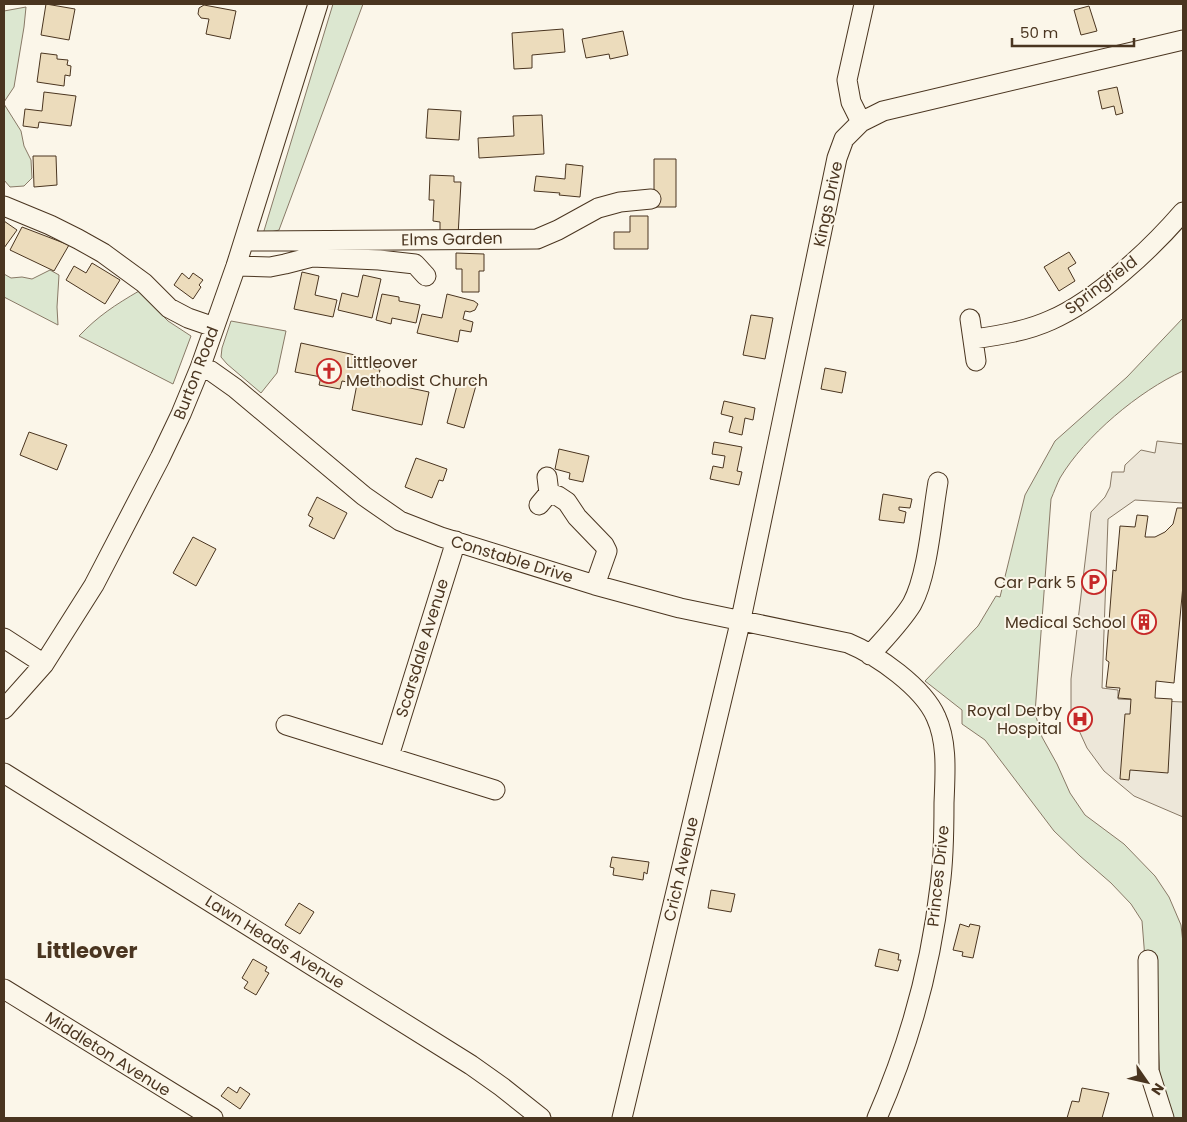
<svg xmlns="http://www.w3.org/2000/svg" width="1187" height="1122" viewBox="0 0 1187 1122" font-family="Poppins,sans-serif">
<style>
.green{fill:#dce7d0;stroke:#887966}
.parking{fill:#ede7d9;stroke:#887966}
.building{fill:#ecdcbc;stroke:#4a3520}
.lines{fill:none;stroke-linecap:round;stroke-linejoin:round}
.minor-casing{stroke:#4a3520;stroke-width:21}
.minor{stroke:#fbf6e9;stroke-width:19}
.labels{text-anchor:middle;dominant-baseline:central;stroke-width:4;stroke-linejoin:round;paint-order:stroke}
.street-label{font-size:16px;fill:#4a3520;stroke:#fbf6e9}
.poi-label{font-size:16px;fill:#4a3520;stroke:#fbf6e9;text-anchor:end}
.district-label{font-size:21px;font-weight:bold;fill:#4a3520;stroke:#fbf6e9}
</style>
<rect width="100%" height="100%" fill="#fbf6e9"/>
<!-- green -->
<path class="green" d="M333,4h30l-84,226 -16,4z
M26,7l-2,20 -10,60 -10,15v-91z
M4,104l17,27 3,15 7,14 1,18 -8,8 -14,1 -6,-7z
M50,270l9,5 -2,32 1,18 -54,-28v-23l7,4 11,-1 10,2z
M139,291l11,7 6,11 12,12 23,15 -18,48 -94,-48c19,-20 36,-31 60,-45z
M1183,318v53c-44,20 -98,65 -123,107 -3,6 -6,14 -9,21l-16,214 7,24 15,27 13,29 15,22 39,29 31,32 14,21 12,28 2,18v175h-11l-12,-39 -6,-119 -9,-1 -3,-38 -11,-17 -20,-21 -31,-27 -26,-25 -69,-91 -23,-16v-14l-37,-29 53,-55 18,-30 4,1 25,-102 30,-54 72,-64z
M231,321l55,10 -9,42 -16,20 -34,-29 -6,-7 1,-9z"/>
<!-- parking -->
<path class="parking" d="M1157,441l26,3v59l-48,-3 -27,19 -6,169 16,2v9l65,3v115l-49,-21 -30,-25 -17,-23 -16,-35v-34l20,-167 14,-15 5,-10 2,-15h12l1,-7 16,-15 14,3z"/>
<!-- building -->
<path class="building" d="M46,4l29,5 -6,31 -28,-5z
M204,5l32,6 -6,28 -24,-5 3,-15 -8,-1 -3,-4 1,-6z
M1089,6l8,25 -16,4 -7,-25z
M563,29l2,23 -33,3v13l-18,1 -2,-36z
M623,31l5,24 -18,4 -1,-5 -23,4 -4,-19z
M41,53l16,2v4l11,1 -1,5 4,1 -1,10 -5,-1 -1,11 -27,-4z
M1117,87l6,26 -7,2 -2,-9 -12,3 -4,-18z
M44,92l32,4 -5,30 -32,-4 -1,6 -15,-2 2,-17 17,2z
M428,109l33,2 -2,29 -33,-2z
M542,115l2,39 -65,4 -1,-20 36,-2 -1,-20z
M33,156h23l1,29 -23,2z
M654,159h22v48h-22z
M566,164l17,2 -3,31 -21,-2 1,-2 -26,-2 2,-15 29,3z
M430,175l24,1v6h7l-3,54 -18,-1v-13l-7,-1 1,-21h-5z
M630,216h18v33h-34v-17h16z
M4,221l13,9 -13,18z
M22,227l47,18 -15,26 -44,-21z
M1069,252l7,11 -8,5 7,13 -16,10 -15,-24z
M456,253l28,1v17h-5v21h-17v-23h-6z
M92,263l28,17 -15,24 -39,-24 8,-14 12,7z
M302,272l17,4 -4,19 22,5 -4,17 -39,-8z
M182,273l7,6 4,-6 10,7 -4,5 2,2 -8,12 -19,-14z
M363,275l18,4 -9,39 -34,-8 4,-17 16,4z
M382,294l17,3v4l21,4 -4,18 -24,-5 -1,6 -15,-4z
M447,294l27,7 4,3 -3,6 -5,2 -5,-1 -2,8 10,3 -2,10 -11,-2 -2,12 -41,-9 5,-19 20,4z
M751,315l22,3 -8,41 -22,-4z
M301,343l54,12 -2,9 27,6 -3,11 52,11 -7,33 -70,-15 5,-26 -15,-3 -2,8 -21,-4 2,-8 -26,-5z
M825,368l21,4 -4,21 -21,-4z
M459,378l18,4 -13,46 -17,-5z
M724,401l31,7 -2,12 -8,-2 -3,17 -13,-3 4,-15 -12,-3z
M29,432l38,13 -10,25 -37,-15z
M714,442l28,5 -5,24 5,1 -3,13 -29,-6 3,-13 10,2 2,-12 -13,-2z
M559,449l30,7 -6,26 -14,-3 1,-6 -15,-4z
M416,458l31,11 -4,12 -4,-1 -7,18 -27,-11z
M883,494l29,5 -2,9 -11,-1v3l7,2 -2,11 -25,-3z
M317,497l30,16 -13,26 -25,-13 4,-8 -5,-3z
M1177,508h6v77l-9,98 -18,-2 -1,17 17,1 -4,74 -38,-3 -1,10 -9,-1 5,-65h5l1,-15 -13,-1 2,-10 -14,-1 3,-25 -3,-2 7,-90 3,1 4,-45 15,1 2,-12 11,1 -3,21h10l10,-5 8,-8z
M193,537l23,12 -20,37 -23,-13z
M612,857l37,5 -2,12 -3,-2 -1,8 -30,-5 1,-7 -4,-1z
M711,890l24,4 -4,18 -23,-4z
M299,903l15,9 -14,22 -15,-9z
M960,924l9,3 1,-3 10,2 -7,32 -11,-2 1,-4 -10,-2z
M879,949l20,5 -1,6h3l-3,11 -23,-5z
M253,959l14,8 -2,4 4,2 -13,22 -12,-7 4,-6 -6,-4z
M228,1087l9,6 3,-6 10,7 -10,15 -19,-13z
M1082,1088l27,5 -7,25h-35l5,-17 7,1z"/>
<g class="lines">
<defs>
<path id="minor" d="M861,122l-10,-20 -4,-22 17,-76
M4,206l46,19 28,14 25,14 41,30 25,25 19,10 26,9
M244,241l293,-2 21,-9 40,-22 22,-6 31,-3
M236,266l34,1 15,-3 27,-7 67,3 36,4 11,12
M970,319l6,42
M974,339c27,-4 53,-8 77,-19 46,-20 100,-71 132,-108
M200,368l11,3 24,17 129,108 36,25 41,16 154,48 85,23 168,35c29,12 75,44 88,74 12,26 9,58 8,86 0,27 0,55 -4,83 -9,80 -31,159 -63,232
M549,493l9,3 9,6 10,15 27,28 3,6 -12,34
M539,505l10,-12 -2,-16
M4,638l40,26
M870,655c14,-16 31,-33 42,-51 16,-29 20,-88 26,-122
M4,709l40,-45 50,-79 66,-127 21,-44 19,-46 36,-102 82,-262
M286,725l209,65
M389,756l67,-215
M4,773l467,292 31,22 39,31
M1148,960l1,111 15,47
M4,989l209,129
M622,1118l119,-499 96,-461 7,-19 17,-17 22,-11 300,-71"/>
</defs>
<!-- minor casing -->
<use href="#minor" class="minor-casing"/>
<!-- minor -->
<use href="#minor" class="minor"/>
</g>
<!-- icons -->
<defs>
<symbol id="church-ring" viewBox="-11 -11 22 22"><circle r="9.5" fill="#fbf6e9" stroke="#c62828" stroke-width="1.5"/><path d="M-1.2-6h2.4v3.5h3.3v2.4h-3.3V6h-2.4V-.1h-3.3v-2.4h3.3Z" fill="#c62828"/></symbol>
<symbol id="parking-ring" viewBox="-11 -11 22 22"><circle r="9.5" fill="#fbf6e9" stroke="#c62828" stroke-width="1.5"/><path d="M-3.5-5.5H1a3.5 3.5 0 0 1 0 7H-1V5.5H-3.5ZM-1-3.4V-.6H.8a1.4 1.4 0 0 0 0-2.8Z" fill="#c62828"/></symbol>
<symbol id="building-ring" viewBox="-11 -11 22 22"><circle r="9.5" fill="#fbf6e9" stroke="#c62828" stroke-width="1.5"/><path d="M-4-6H4V6H1V3H-1V6H-4ZM-2.5-4.3h1.7v1.8h-1.7ZM.8-4.3h1.7v1.8H.8ZM-2.5-1h1.7V.8h-1.7ZM.8-1h1.7V.8H.8Z" fill="#c62828"/></symbol>
<symbol id="hospital-ring" viewBox="-11 -11 22 22"><circle r="9.5" fill="#fbf6e9" stroke="#c62828" stroke-width="1.5"/><path d="M-5-5h3v3.5h4V-5h3V5h-3V1.5h-4V5h-3Z" fill="#c62828"/></symbol>
</defs>
<g fill-rule="evenodd">
<use href="#church-ring" x="315" y="357" width="28" height="28"/>
<use href="#parking-ring" x="1080" y="568" width="28" height="28"/>
<use href="#building-ring" x="1130" y="608" width="28" height="28"/>
<use href="#hospital-ring" x="1066" y="705" width="28" height="28"/>
</g>
<g class="labels">
<!-- street labels -->
<g class="street-label">
<text transform="translate(828 204) rotate(-78)">Kings Drive</text>
<text transform="translate(452 239) rotate(-1)">Elms Garden</text>
<text transform="translate(1101 285) rotate(-37)">Springfield</text>
<text transform="translate(196 373) rotate(-69)">Burton Road</text>
<text transform="translate(512 559) rotate(17)">Constable Drive</text>
<text transform="translate(422 648) rotate(-73)">Scarsdale Avenue</text>
<text transform="translate(681 869) rotate(-77)">Crich Avenue</text>
<text transform="translate(938 876) rotate(-84)">Princes Drive</text>
<text transform="translate(275 942) rotate(32)">Lawn Heads Avenue</text>
<text transform="translate(108 1054) rotate(32)">Middleton Avenue</text>
</g>
<!-- poi labels -->
<g class="poi-label">
<text x="346" y="362" text-anchor="start">Littleover<tspan x="346" dy="18">Methodist Church</tspan></text>
<text x="1076" y="582">Car Park 5</text>
<text x="1126" y="622">Medical School</text>
<text x="1062" y="710">Royal Derby<tspan x="1062" dy="18">Hospital</tspan></text>
</g>
<!-- district labels -->
<g class="district-label">
<text x="87" y="950">Littleover</text>
</g>
</g>
<!-- border -->
<rect width="1187" height="1122" fill="none" stroke="#4a3520" stroke-width="10"/>
<!-- north arrow -->
<g transform="translate(1147 1082) rotate(124)" stroke="#fbf6e9" stroke-width="4" paint-order="stroke">
<path d="M0-4L9 19L0 12L-9 19Z" fill="#4a3520"/>
<text y="-8" font-size="14" font-weight="bold" text-anchor="middle" fill="#4a3520">N</text>
</g>
<!-- scale -->
<path d="M1012 38v8h122v-8" fill="none" stroke="#4a3520" stroke-width="2.5"/>
<text x="1020" y="38" font-size="15" fill="#4a3520" stroke="#fbf6e9" stroke-width="4" paint-order="stroke">50 m</text>
</svg>
